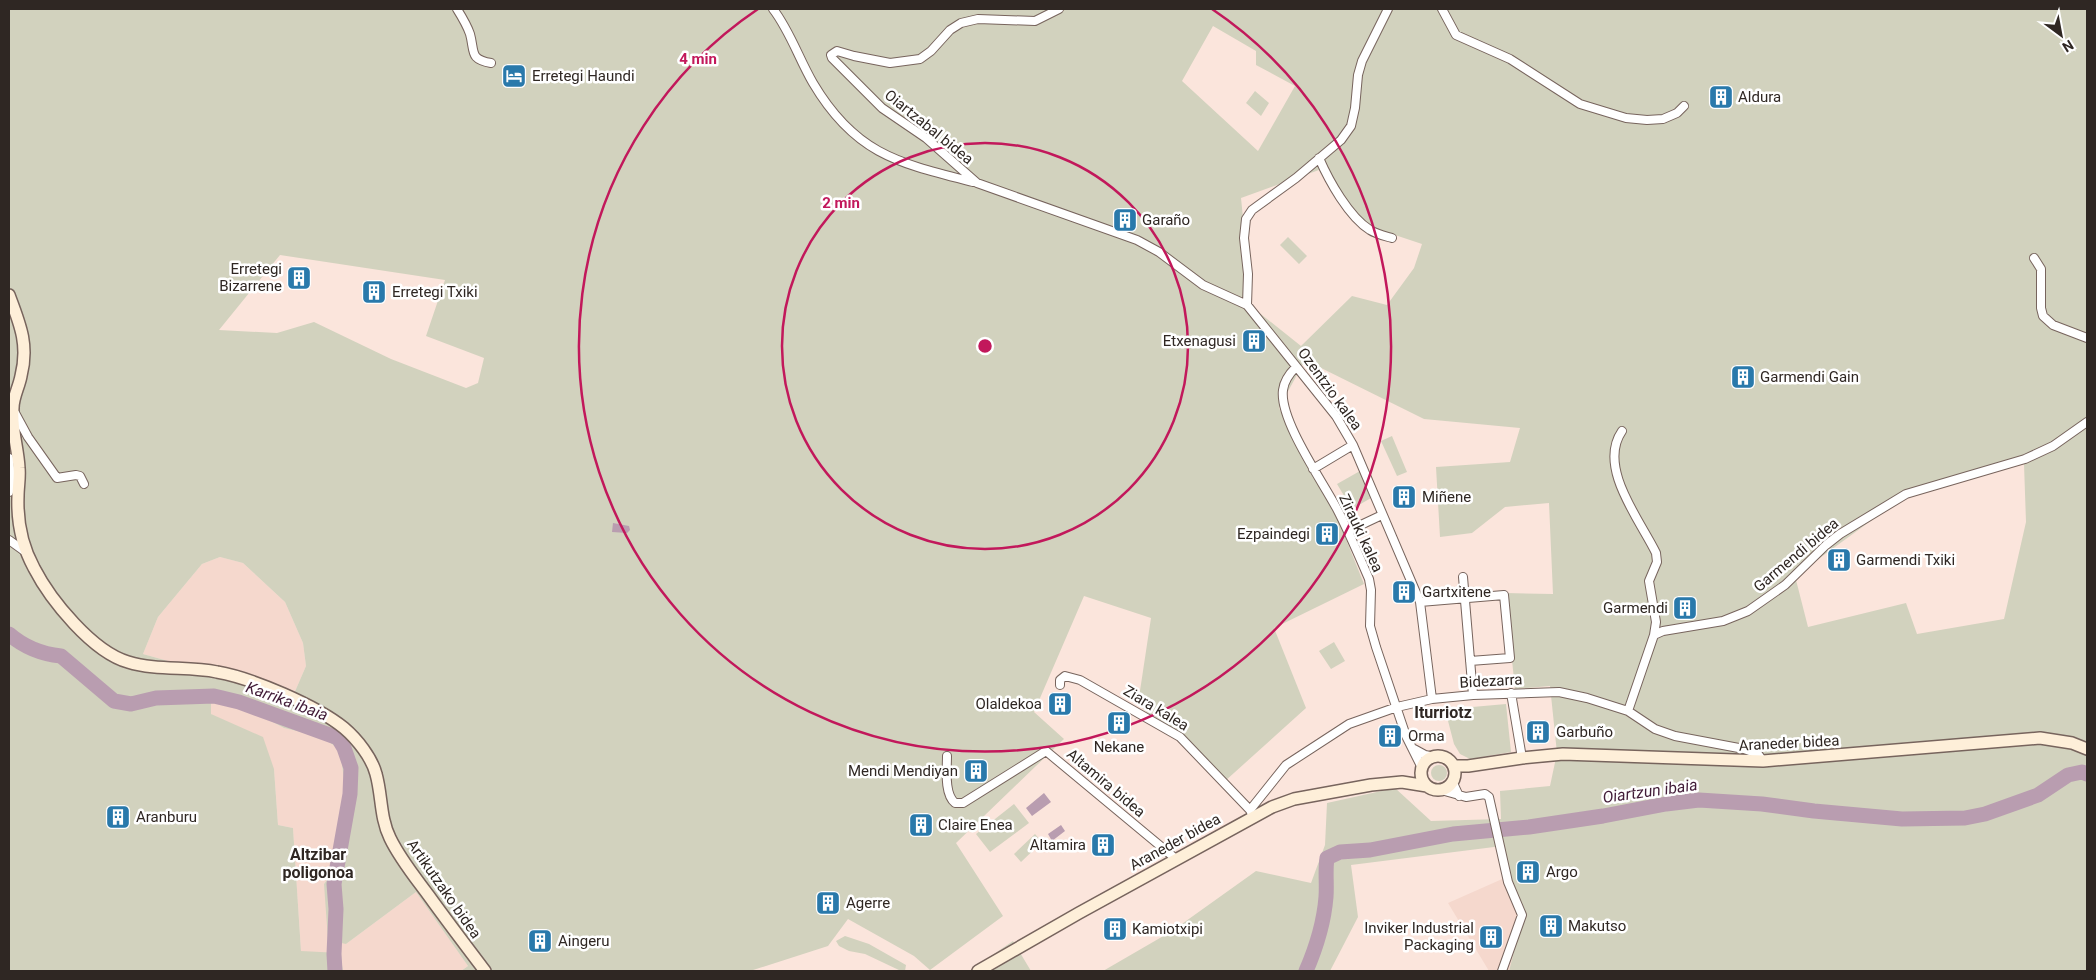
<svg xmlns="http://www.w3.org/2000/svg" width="2096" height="980" viewBox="0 0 2096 980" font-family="Roboto,sans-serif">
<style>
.built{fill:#f5d8cd}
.green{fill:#d2d2be;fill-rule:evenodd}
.water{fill:#b99db0}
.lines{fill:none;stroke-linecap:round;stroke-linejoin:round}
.river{stroke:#b99db0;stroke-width:15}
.street-casing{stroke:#77645d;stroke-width:10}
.secondary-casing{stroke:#77645d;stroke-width:14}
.street{stroke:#fff;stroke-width:8}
.secondary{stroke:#feefd9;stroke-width:11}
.ring{fill:none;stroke:#c2185b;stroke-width:2.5}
.labels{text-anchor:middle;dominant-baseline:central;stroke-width:5;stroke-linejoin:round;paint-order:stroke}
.poi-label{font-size:15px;fill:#2f2723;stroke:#fff;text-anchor:start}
.street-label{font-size:15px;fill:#2f2723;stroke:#fff}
.water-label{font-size:16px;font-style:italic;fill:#421c38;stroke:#fff}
.neighbourhood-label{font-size:16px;font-weight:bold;fill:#2f2723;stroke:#fff}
.centre{fill:#c2185b;stroke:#fff;stroke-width:2.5}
.ring-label{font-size:15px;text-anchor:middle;font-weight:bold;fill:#c2185b;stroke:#fff;stroke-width:5;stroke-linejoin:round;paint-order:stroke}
</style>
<rect width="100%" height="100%" fill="#fbe5dc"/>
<!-- built -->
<path class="built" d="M220,557l23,6 42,39 18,41 3,23 -13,30 -150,-42 15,-37 44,-53z
M211,703l35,5 38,20 38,9 18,13 4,30 -3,42 -10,52 -7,10 22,60 70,-52 52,74 -7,5h-118l-3,-9 -39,-11 -8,-123 -15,-3 -4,-56 -63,-55z
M1509,876l14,41 -14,54h-20l-41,-68z"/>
<!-- green -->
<path class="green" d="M9,9h2078v962h-578l14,-54 -14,-41 -7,-30 -151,19 7,52 -28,54h-227l69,-40 84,-60 55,12 14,-38 2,-42 68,-15 36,33 70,-2 -1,-28 50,-5 7,-33 -7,-67 -35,3 -10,-96 48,1 -4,-91 -44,4 -33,26 -32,4 -4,-70 74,-5 10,-34 -96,-9 -119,-59 -26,48 48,84 37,92 -90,44 32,80 -82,74 -86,-78 13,-86 -67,-22 -50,116 30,27 -108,104 47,73 -73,54 -16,-14 -66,-37 -20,27 -78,25h-289l7,-5 -52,-74 -70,52 -18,-4 -4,-56 7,-10 10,-52 3,-42 -4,-30 -18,-13 -38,-9 -38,-20 -35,-5v11l52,23 11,32 4,56 15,3 8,123 39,2 3,18h-334zM1213,26l43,25v14l39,21 -37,65 -76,-70zM1319,170l37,52 66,22 -8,24 -27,37 -35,-9 -51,50 -49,-39 -11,-109zM280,255l165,25 -19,56 58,22 -6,25 -12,5 -75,-29 -77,-37 -37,11 -58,-3zM2024,464l2,58 -22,97 -87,15 -11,-31 -98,24 -13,-51 110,-80zM220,557l23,6 42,39 18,41 3,23 -13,30 -150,-42 15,-37 44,-53z
M1255,91l14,12 -8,13 -15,-13z
M1288,237l19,19 -8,8 -19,-19z
M1392,436l15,36 -10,4 -16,-35z
M1360,471l11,27 -19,11 -15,-25z
M1334,642l11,19 -14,8 -12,-18z
M1506,704l5,48 -41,7 -10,-5 -6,-10 -7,-27 3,-8z
M1431 773a8 8 0 1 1 16 0a8 8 0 1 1-16 0Z
M1014,804l15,19 -39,29 -14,-18z
M1035,834l7,8 -21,20 -7,-8z
M845,936l24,8 37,21 -1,6h-4l-36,-17 -16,-3 -10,-5 -3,-5z
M1013,941l18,30h-62z"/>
<!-- water -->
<path class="water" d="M613,523l16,3 1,4 -3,3 -15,-1z
M1044,793l7,9 -19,14 -6,-8z
M1061,825l4,6 -13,10 -4,-7z"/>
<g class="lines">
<!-- river -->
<path class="river" d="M9,634c15,13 32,20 52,22l53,45 17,3 25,-6 58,-2 25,6 99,36 6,10 7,20 -1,26 -16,90 2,25 -2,45 1,17
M1306,971c10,-23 18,-49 20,-74 1,-14 -1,-26 1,-39l13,-6 30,-2 83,-16 76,-7 74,-11 63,-12 33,-4 63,4 52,7 88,8 63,-1 20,-4 53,-19 30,-20 14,-3 5,2"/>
<defs>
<path id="street" d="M457,9c5,8 10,16 13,25 5,18 -1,25 21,29
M773,9c17,22 26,50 40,74 42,71 85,80 160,99
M1059,9l-24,12 -57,-2 -17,4 -11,7 -19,21 -11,8 -30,4 -36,-7 -17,-5 -6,4 1,3 50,50 44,30 51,45 160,57 22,12 44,33 44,20 89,111 17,29 67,157 12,97
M1442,9l14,26 54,24 70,45 46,14 21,2 16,-1 14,-6 7,-7
M1319,158c10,23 30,59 51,72 6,4 15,6 22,8
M2034,258l7,11v39l2,8 10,9 34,13
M1247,305l1,-31 -4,-36 2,-19 6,-9 44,-32 45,-38 10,-14 4,-18 3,-33 4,-14 26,-52
M1296,367c-6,6 -12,14 -13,23 -4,30 40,92 54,119 12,23 22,47 32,70l2,11 -1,36 6,21 30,89 16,32
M15,413l13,24 29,41 19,-3 4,1 4,8
M1622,431c-25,36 18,89 34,122l1,9 -8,19 7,41 -2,13
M9,458l2,20 -2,14
M1313,469l40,-24
M1348,531l34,-16
M9,540l18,13
M1463,577l10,118
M1420,602l84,-7 6,63 -40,3
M1060,685v-5l5,-4 15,4 100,57 70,73
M1511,693l11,65
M1628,711l26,-76 9,-4 60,-10 25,-10 37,-26 41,-40 14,-11 66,-40 119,-35 28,-13 34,-24
M1414,749l11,6 9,2
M947,756c0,13 -3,38 8,47h8l83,-52 130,108
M1453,783l6,13
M1441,790l25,7 19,-3 4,3 19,85 14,33 -20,56
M1253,817l-3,-7 36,-45 63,-41 48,-17 35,-8 41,-4 86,-3 28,6 41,13 27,18 20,7 69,13 14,5 5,7"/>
<path id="secondary" d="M9,295c11,29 20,50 12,81 -2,11 -8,21 -8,32 -2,20 5,40 6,60 1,9 -1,19 -1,28 -1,25 4,50 16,72 17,33 59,84 94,94 29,9 60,4 89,10 35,6 100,34 127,56 13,11 28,30 32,46 6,21 4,44 14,64 10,21 25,39 39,58 18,25 37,50 56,75
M1421 773a17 17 0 1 1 34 0a17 17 0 1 1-34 0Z
M1454,766h14l54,-8 41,-4 200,7 277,-23 32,5 15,6
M978,971l101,-58 193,-106 22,-8 77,-14 31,-3 25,4"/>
</defs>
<!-- street casing -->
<use href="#street" class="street-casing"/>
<!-- secondary casing -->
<use href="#secondary" class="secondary-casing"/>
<!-- street -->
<use href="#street" class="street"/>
<!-- secondary -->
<use href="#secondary" class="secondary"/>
</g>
<!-- distance rings -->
<g class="ring">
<circle cx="985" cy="346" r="203"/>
<path d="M1212 9A406 406 0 1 1 758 9"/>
</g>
<!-- icons -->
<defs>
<symbol id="hotel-square" viewBox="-11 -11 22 22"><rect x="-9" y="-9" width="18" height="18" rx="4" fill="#2979ab" stroke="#fff"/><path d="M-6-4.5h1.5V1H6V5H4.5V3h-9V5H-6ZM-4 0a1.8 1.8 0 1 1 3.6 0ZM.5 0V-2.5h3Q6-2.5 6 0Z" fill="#fff"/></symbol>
<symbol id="building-square" viewBox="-11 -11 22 22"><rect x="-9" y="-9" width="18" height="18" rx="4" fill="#2979ab" stroke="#fff"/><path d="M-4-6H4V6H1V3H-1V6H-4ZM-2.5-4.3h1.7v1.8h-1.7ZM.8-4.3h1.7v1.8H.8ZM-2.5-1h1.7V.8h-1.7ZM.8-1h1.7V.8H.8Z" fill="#fff"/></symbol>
</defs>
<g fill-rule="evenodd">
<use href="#hotel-square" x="500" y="62" width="28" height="28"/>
<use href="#building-square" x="1707" y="83" width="28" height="28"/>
<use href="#building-square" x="1111" y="206" width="28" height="28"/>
<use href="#building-square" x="285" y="264" width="28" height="28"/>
<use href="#building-square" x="360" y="278" width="28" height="28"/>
<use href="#building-square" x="1240" y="327" width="28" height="28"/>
<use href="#building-square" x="1729" y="363" width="28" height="28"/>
<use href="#building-square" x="1390" y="483" width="28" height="28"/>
<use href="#building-square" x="1313" y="520" width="28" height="28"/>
<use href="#building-square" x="1825" y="546" width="28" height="28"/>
<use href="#building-square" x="1390" y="578" width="28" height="28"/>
<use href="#building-square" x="1671" y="594" width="28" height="28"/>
<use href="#building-square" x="1046" y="690" width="28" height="28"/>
<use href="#building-square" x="1105" y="709" width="28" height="28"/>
<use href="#building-square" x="1524" y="718" width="28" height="28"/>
<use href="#building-square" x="1376" y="722" width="28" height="28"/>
<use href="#building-square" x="962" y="757" width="28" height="28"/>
<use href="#building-square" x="104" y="803" width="28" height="28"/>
<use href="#building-square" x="907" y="811" width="28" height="28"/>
<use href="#building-square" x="1089" y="831" width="28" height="28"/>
<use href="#building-square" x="1514" y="858" width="28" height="28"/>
<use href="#building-square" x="814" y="889" width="28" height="28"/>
<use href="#building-square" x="1537" y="912" width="28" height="28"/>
<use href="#building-square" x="1101" y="915" width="28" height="28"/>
<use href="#building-square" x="1477" y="923" width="28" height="28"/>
<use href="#building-square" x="526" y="927" width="28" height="28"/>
</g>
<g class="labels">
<!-- poi labels -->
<g class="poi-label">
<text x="532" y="76">Erretegi Haundi</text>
<text x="1738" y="97">Aldura</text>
<text x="1142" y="220">Garaño</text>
<text x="282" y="269" text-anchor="end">Erretegi<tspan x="282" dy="17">Bizarrene</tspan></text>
<text x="392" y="292">Erretegi Txiki</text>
<text x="1236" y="341" text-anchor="end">Etxenagusi</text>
<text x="1760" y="377">Garmendi Gain</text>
<text x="1422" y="497">Miñene</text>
<text x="1310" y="534" text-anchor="end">Ezpaindegi</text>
<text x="1856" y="560">Garmendi Txiki</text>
<text x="1422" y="592">Gartxitene</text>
<text x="1668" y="608" text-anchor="end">Garmendi</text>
<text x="1042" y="704" text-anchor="end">Olaldekoa</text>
<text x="1556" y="732">Garbuño</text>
<text x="1408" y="736">Orma</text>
<text x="1119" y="747" text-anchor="middle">Nekane</text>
<text x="958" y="771" text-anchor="end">Mendi Mendiyan</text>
<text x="136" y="817">Aranburu</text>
<text x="938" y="825">Claire Enea</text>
<text x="1086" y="845" text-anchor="end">Altamira</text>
<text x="1546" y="872">Argo</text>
<text x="846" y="903">Agerre</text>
<text x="1568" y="926">Makutso</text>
<text x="1474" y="928" text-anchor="end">Inviker Industrial<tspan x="1474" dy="17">Packaging</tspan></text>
<text x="1132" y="929">Kamiotxipi</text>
<text x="558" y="941">Aingeru</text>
</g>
<!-- street labels -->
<g class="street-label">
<text transform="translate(929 127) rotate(39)">Oiartzabal bidea</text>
<text transform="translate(1330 389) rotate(54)">Ozentzio kalea</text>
<text transform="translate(1361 533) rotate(65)">Zirauki kalea</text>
<text transform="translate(1796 555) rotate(-40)">Garmendi bidea</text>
<text transform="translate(1491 681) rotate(-3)">Bidezarra</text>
<text transform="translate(1156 708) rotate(31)">Ziara kalea</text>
<text transform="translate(1789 743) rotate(-3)">Araneder bidea</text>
<text transform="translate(1106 783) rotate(40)">Altamira bidea</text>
<text transform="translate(1175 842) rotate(-29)">Araneder bidea</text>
<text transform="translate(444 889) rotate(55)">Artikutzako bidea</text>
</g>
<!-- water labels -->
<g class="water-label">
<text transform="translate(287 701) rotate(20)">Karrika ibaia</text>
<text transform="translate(1650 791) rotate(-8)">Oiartzun ibaia</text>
</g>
<!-- neighbourhood labels -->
<g class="neighbourhood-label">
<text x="1443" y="712">Iturriotz</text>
<text x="318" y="854">Altzibar<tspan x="318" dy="18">poligonoa</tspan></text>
</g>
</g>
<circle cx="985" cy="346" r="8" class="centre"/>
<g class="ring-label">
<text x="698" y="64">4 min</text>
<text x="841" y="208">2 min</text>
</g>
<!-- border -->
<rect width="2096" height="980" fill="none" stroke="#2f2723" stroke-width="20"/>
<!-- north arrow -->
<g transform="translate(2061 35) rotate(148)" stroke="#ffffff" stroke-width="4" paint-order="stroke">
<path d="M0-4L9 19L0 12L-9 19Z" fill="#2f2723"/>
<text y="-8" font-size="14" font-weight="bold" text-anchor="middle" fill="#2f2723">N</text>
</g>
</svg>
